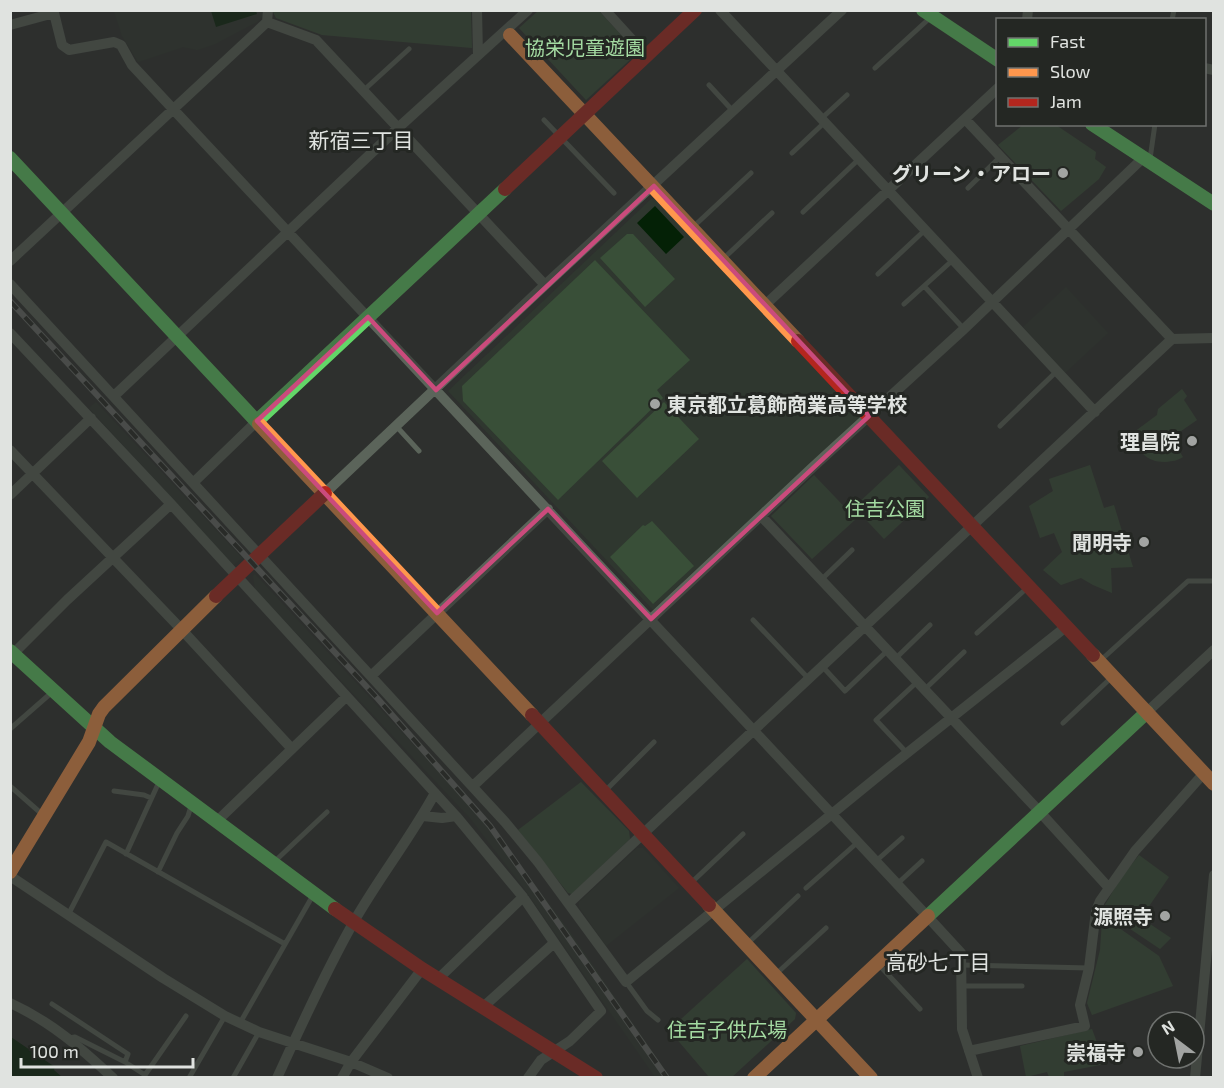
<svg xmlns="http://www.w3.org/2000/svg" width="1224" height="1088" viewBox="0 0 1224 1088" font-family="'Exo 2','Noto Sans JP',sans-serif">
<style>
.built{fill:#2f372f}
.green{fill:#394f38}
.water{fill:#042106}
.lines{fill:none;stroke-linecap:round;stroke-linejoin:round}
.lane{stroke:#5b645a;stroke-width:5}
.street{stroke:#5b645a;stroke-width:10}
.fast{stroke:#63d668;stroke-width:14}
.slow{stroke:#ff974d;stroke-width:14}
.jam{stroke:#b3261e;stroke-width:14}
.rail-casing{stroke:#6a6e6a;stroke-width:6}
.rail{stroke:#242723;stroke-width:4;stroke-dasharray:11;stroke-linecap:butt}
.marked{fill:none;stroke:#ca4b7c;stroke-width:4.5;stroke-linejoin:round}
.poi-dot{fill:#a2a4a2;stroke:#242723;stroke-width:2}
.labels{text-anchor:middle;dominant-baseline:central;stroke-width:6;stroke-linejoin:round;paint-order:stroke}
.park-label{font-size:20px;fill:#a4dba2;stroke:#242723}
.poi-label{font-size:20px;font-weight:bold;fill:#e0e3e0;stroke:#242723;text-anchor:end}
.neighbourhood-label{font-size:21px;fill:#e0e3e0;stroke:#242723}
</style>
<rect width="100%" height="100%" fill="#2e302e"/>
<!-- built -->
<path class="built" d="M114,11h151l-3,6 -5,5 -42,22 -18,6 -14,-3 -45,15 -16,-26z
M651,199h5l205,218 -208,193 -205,-219z
M1066,287l42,46 -43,40 -42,-46z
M96,402l146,156 -9,7 -144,-157z
M255,574l222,239 54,66 39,53 100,145h-15l-132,-190 -53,-69 -215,-229 -2,-13z
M637,848h6l36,40 -73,58 -27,-39v-5z"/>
<!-- green -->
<path class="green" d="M272,10l199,1 1,37 -150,-13 -46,-17z
M538,11h61l36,39 -1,6 -48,44 -67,-72z
M1023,125h33l40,27 -1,7 11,8 -7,12 -38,32 -63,-66z
M627,234h6l42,45 -30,28 -45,-49z
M595,260l95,100 -33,30 6,8 -105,102 -95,-99 -1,-15z
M1182,389l5,7 -3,4 13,20 -26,18 12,19c-6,4 -10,4 -18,5 -19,0 -26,-11 -35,-27l27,-20 1,-6z
M664,402l35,37 -62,59 -35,-37z
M899,465l30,32 -45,42 -30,-32z
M1090,465l14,43 10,-3 19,62 -22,1 1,25 -19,-8 -12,-7 -20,7 -18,-15 19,-18 -8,-19 -14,5 -11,-32 24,-15 -4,-12z
M814,475l42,44 -44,40 -41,-43z
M652,521l42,45 -41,38 -43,-47 33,-32 2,1z
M581,782l48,49 1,8 -58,55 -4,-1 -50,-63z
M1139,855l30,22 -28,41 30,20 -11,11 -58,-39 18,-31z
M1105,918l54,38 14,30 -81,29 -5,-12 13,-53 2,-29z
M747,959l49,54 -1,6 -63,58h-23l-40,-47z
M1092,1029l13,35 -41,8v5h-15l-2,-5 -21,5 -6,-31z"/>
<!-- water -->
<path class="water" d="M211,11h45l1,3 -41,13z
M655,206l29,31 -18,17 -29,-31z
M11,1037l44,30 -1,3 8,7h-51z"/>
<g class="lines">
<!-- lane -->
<path class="lane" d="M1172,20l2,-10
M875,68l56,-51
M709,85l24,26
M364,90l45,-41
M822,118l25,-23
M544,120l70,73
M792,153l33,-31
M1150,159l5,-35
M968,188l32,-31
M803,212l56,-53
M693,227l58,-54
M723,259l49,-46
M878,274l47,-44
M924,286l40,43
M904,304l50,-45
M1000,426l57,-55
M397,427l22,24
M821,580l31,-30
M753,620l55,58
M977,633l50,-45
M895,659l35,-34
M1101,660l87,-79h26
M822,666l23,25 42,-40
M924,690l40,-38
M1063,723l49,-46
M10,729l40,-35
M907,753l-31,-33 41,-38
M10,786l33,29
M606,790l48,-48
M114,791l30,4 7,3
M126,854l33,-72
M876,861l26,-23
M274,862l53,-50
M158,872l19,-39 11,-17 3,-10
M692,882l51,-48
M897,884l25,-23
M806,888l52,-46
M68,915l38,-73 179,102
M748,943l50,-47
M962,965l127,3
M880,966l40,43
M776,974l50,-46
M626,982l21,29 11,9
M962,986h60
M52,1004l76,50 -3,8 20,13 41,-59
M240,1023l72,-126
M69,1038l6,-1 50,25
M189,1078l36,-62
M233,1078l26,-46"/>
<!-- street -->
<path class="street" d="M477,10l1,45
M605,10l42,46
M720,10l375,402
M1027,20l1,-10
M267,22l49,18 229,245
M10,25l44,-12 8,32 7,5 45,-8 7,3 11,20 41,44 754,807 34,37 1,76 16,49
M1204,68l10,2
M965,119l207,220
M10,261l257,-239 1,-12
M10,284l495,538 33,40 88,120 266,-217 175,-139
M765,305l233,-217
M10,333l161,171 285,312 67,81 78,114 -31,30 -29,19 -13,18
M114,396l284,-268 130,-118
M10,450l172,180 110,119
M194,482l63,-61
M325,493l220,-208 297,-275
M10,495l81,-77
M761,516l278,295 70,77
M13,654l54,-54 104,-96
M371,676l177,-167
M1147,712l67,-62
M473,786l340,-319 151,-138 178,-170
M423,816l19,2 14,-2
M216,822l130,-125
M10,876l153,102 62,38 34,16 92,30 37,16
M569,903l603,-564 42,-1
M438,979l85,-82
M10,1003c40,18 71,45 103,75
M482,1008l72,-65
M969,1051l116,-25 -5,-21 9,-37 7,-57 4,-10 35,-50 69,-78
M277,1078c24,-52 47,-103 75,-153 25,-45 58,-86 83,-132
M342,1078l9,-16 71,-93
M1195,1078l19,-203"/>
<!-- fast -->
<path class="fast" d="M923,10l75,50
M1092,124l122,80
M10,158l249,266
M257,421l248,-232
M10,651l100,91 225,167
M928,916l219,-204"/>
<!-- slow -->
<path class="slow" d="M510,35l288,306
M259,424l273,291
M1093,655l121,129
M10,872l79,-130 10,-28 5,-7 112,-111
M709,905l162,173
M754,1078l174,-162"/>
<!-- jam -->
<path class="jam" d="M505,189l190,-179
M798,341l295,314
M216,596l109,-103
M532,715l177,190
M335,909l87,60 174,109"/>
<defs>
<path id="rail" d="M10,301l368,398 112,127 177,252"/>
</defs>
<!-- rail casing -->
<use href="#rail" class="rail-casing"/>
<!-- rail -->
<use href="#rail" class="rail"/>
</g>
<!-- marked area -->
<path d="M0 0H1224V1088H0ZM654,186l215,230 -218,203 -103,-110 -111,104 -180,-192 111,-104 68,73z" fill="#2e302e" fill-opacity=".55" fill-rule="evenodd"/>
<path class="marked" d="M654,186l215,230 -218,203 -103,-110 -111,104 -180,-192 111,-104 68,73z"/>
<!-- markers -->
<g class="poi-dot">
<circle cx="1063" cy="173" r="6"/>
<circle cx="655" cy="404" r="6"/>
<circle cx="1192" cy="441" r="6"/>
<circle cx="1144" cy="542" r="6"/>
<circle cx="1165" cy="916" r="6"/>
<circle cx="1138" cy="1052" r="6"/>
</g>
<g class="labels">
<!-- park labels -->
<g class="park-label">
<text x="585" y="47">協栄児童遊園</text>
<text x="885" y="508">住吉公園</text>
<text x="727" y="1029">住吉子供広場</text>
</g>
<!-- poi labels -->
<g class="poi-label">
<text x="1051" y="173">グリーン・アロー</text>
<text x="667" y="404" text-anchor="start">東京都立葛飾商業高等学校</text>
<text x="1180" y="441">理昌院</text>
<text x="1132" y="542">聞明寺</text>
<text x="1153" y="916">源照寺</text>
<text x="1126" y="1052">崇福寺</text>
</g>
<!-- neighbourhood labels -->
<g class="neighbourhood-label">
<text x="361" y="139">新宿三丁目</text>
<text x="938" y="961">高砂七丁目</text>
</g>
</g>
<!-- border -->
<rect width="1224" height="1088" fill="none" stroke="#e0e3e0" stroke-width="24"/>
<!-- legend -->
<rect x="996" y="18" width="210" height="108" fill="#242723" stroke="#6f726f" stroke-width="1.5"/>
<rect x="1008" y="38" width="30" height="9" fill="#63d668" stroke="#6f726f" stroke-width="1.5"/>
<text x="1050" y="48" font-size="18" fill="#e0e3e0">Fast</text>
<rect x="1008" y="68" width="30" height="9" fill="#ff974d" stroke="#6f726f" stroke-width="1.5"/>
<text x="1050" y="78" font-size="18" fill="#e0e3e0">Slow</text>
<rect x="1008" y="98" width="30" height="9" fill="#b3261e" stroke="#6f726f" stroke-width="1.5"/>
<text x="1050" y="108" font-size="18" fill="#e0e3e0">Jam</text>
<!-- north arrow -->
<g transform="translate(1176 1040) rotate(328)"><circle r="28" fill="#242723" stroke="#6f726f" stroke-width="1.5"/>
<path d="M0-4.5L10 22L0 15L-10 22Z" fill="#a2a4a2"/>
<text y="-9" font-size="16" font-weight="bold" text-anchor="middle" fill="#e0e3e0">N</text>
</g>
<!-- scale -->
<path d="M21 1058v9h172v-9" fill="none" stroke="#e0e3e0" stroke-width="3"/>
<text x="30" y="1058" font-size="18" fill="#e0e3e0" stroke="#242723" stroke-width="4.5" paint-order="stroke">100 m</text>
</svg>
